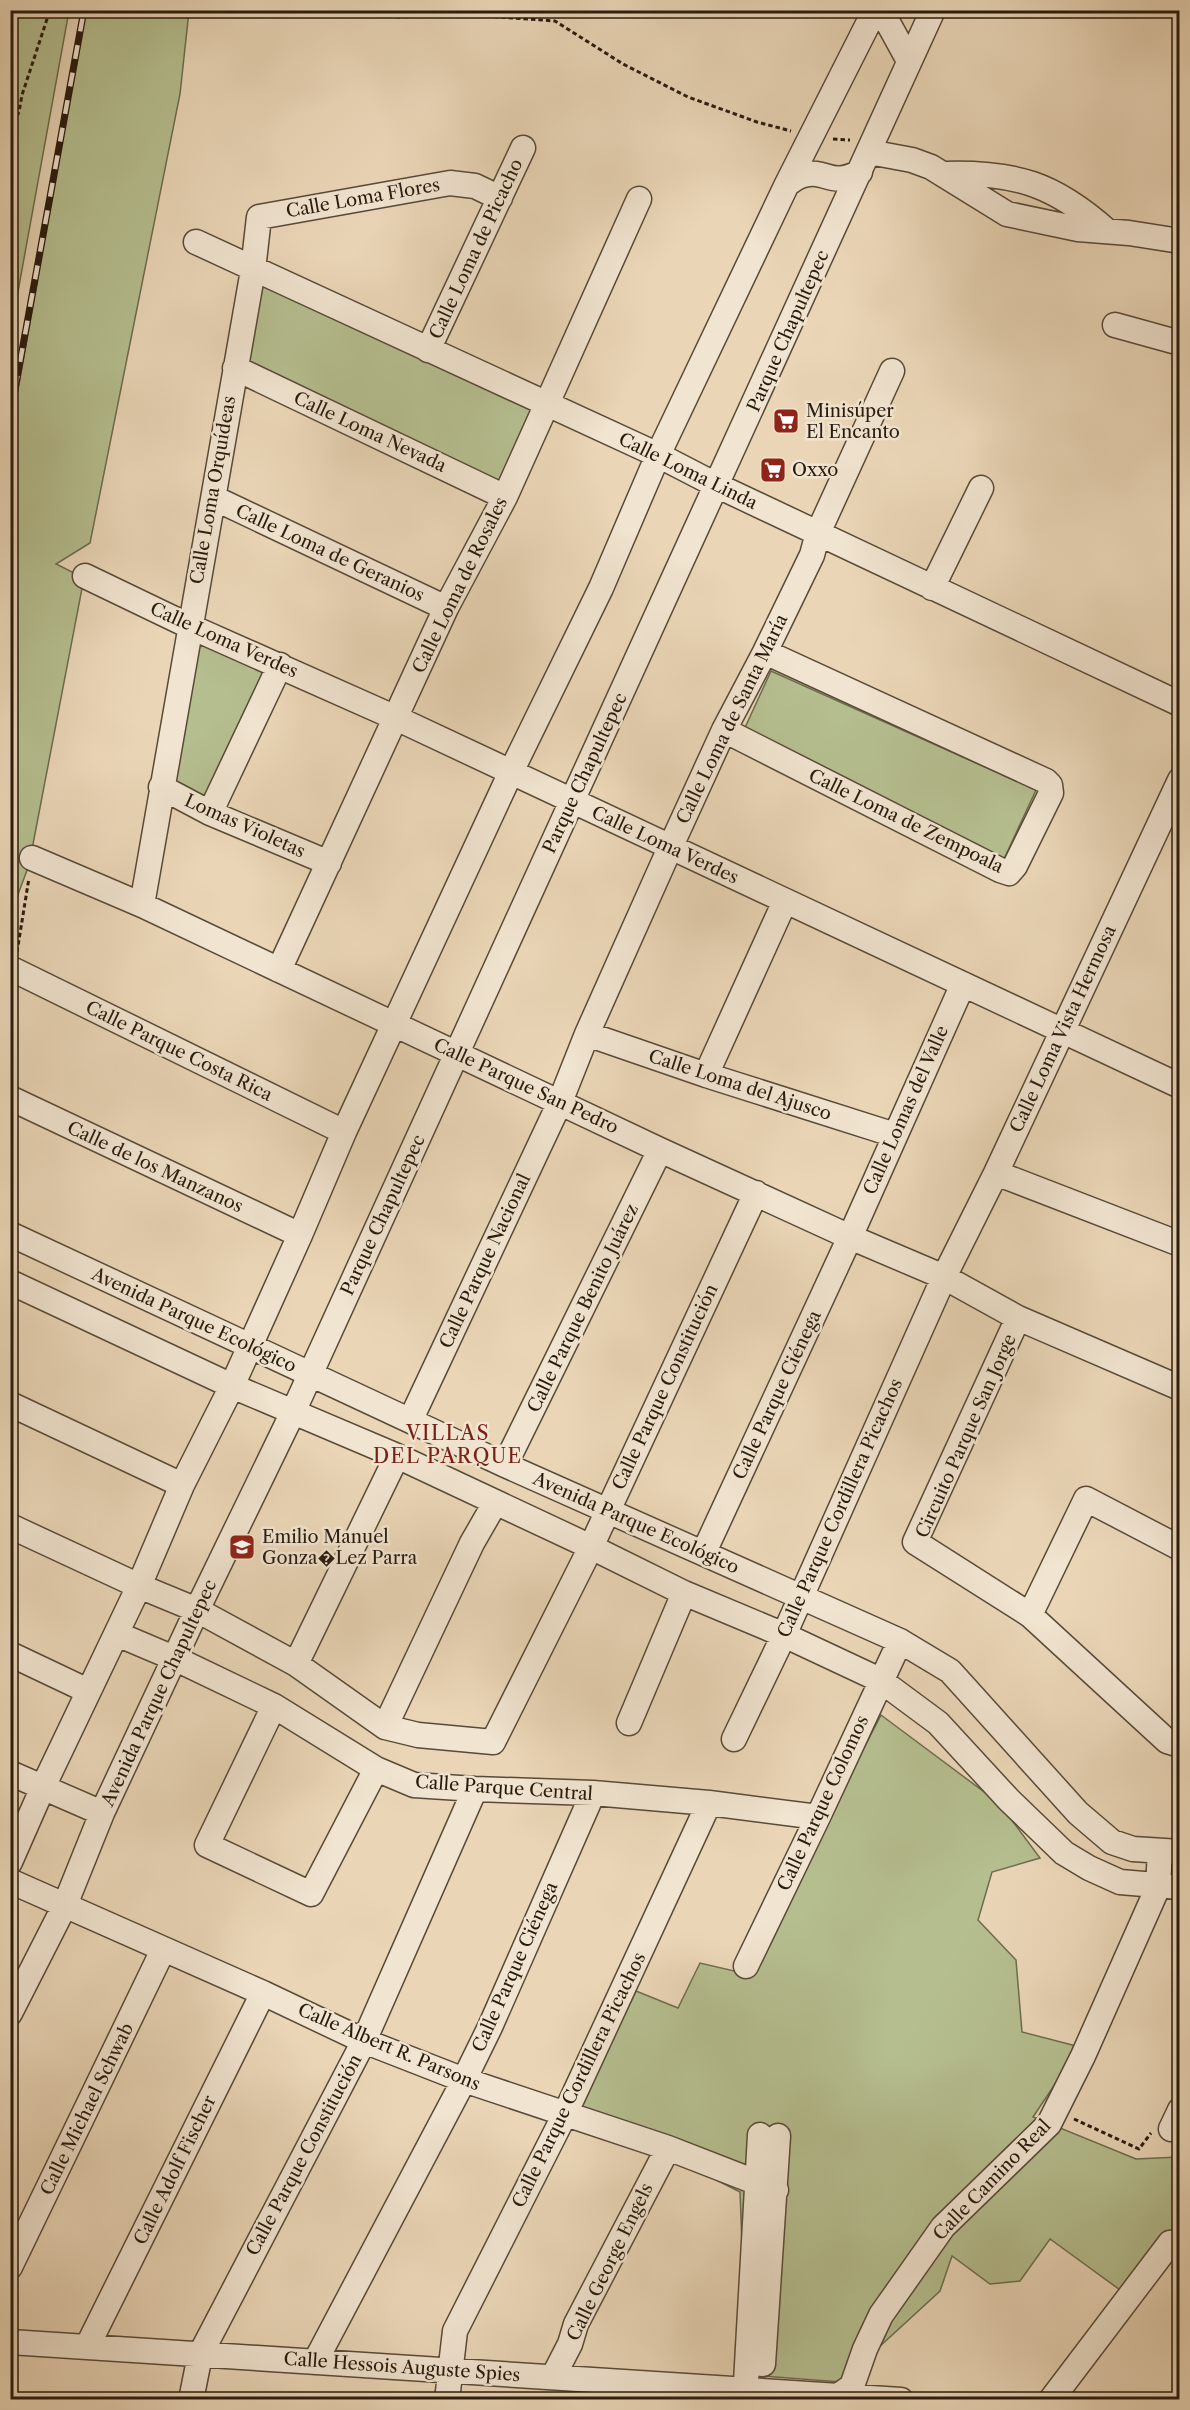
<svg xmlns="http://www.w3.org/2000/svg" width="1190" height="2410" viewBox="0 0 1190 2410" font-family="'Libre Caslon Text',serif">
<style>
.green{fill:#b5be8f;stroke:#6e6c4e;stroke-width:1.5}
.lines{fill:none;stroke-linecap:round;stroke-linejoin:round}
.minor-casing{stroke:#584a38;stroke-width:27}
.path{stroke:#281b0e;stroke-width:3;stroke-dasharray:4.5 3;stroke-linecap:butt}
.minor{stroke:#f1e4d0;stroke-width:24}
.rail-casing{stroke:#281b0e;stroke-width:7}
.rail{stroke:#f1e4d0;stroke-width:4.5;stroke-dasharray:14;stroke-linecap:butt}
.labels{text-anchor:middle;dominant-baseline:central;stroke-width:5;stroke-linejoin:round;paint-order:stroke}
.street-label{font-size:18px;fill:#281b0e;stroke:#f1e4d0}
.poi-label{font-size:18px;fill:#281b0e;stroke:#f1e4d0;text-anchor:start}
.neighbourhood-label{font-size:20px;letter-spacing:1.5px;fill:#7a1f14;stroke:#f1e4d0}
</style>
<rect width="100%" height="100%" fill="#ead6b7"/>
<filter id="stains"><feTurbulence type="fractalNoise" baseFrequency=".00333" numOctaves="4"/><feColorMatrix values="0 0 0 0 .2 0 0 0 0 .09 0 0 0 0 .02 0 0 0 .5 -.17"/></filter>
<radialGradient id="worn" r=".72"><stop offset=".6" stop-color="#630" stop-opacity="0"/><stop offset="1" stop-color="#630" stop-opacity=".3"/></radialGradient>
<!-- green -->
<path class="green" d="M11,10l58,1 -58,319 -1,-319z
M85,11h104l-9,83 -90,449 -34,21 28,14 -55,287 -18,48v-484z
M254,272l289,134 -42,87 -265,-126z
M196,640l74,34 -60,128 -42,-19z
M771,671l265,119 -32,69 -261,-127z
M881,1715l118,88 41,55 -48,14 -14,48 38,40 6,72 58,15 -47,70 103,42 43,-2v83l-52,55 -77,-56 -30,42 -30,3 -38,-28 -12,35 -99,91 -94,-7 -7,-183 -162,-82 58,-119 42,17 22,-45 47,11z"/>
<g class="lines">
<defs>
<path id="minor" d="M881,10l28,51
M869,152l43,8 19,7 76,47 71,15 51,4 51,8
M945,174c71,-2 109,10 162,57
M787,184c5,-3 11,-8 17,-9 23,-6 26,13 56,-3
M196,242l462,213 60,31 462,218
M1115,325l65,18
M428,350l95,-202
M235,368l270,129
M214,498l232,110
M85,576l104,50 207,92 784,368
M932,588l49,-100
M724,730l276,140 9,3 6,-7 36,-73 -1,-8 -4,-4 -281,-129
M161,787l49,26 119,50
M210,813l70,-148
M32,858l110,47 518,245 190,87 94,40 74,41
M142,905l111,-635 6,-53 191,-34 25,3 25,12
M14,970l330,162
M279,970l167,-362 59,-111 134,-298
M587,1034l119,41 189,60
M706,1075l79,-174
M10,1098l290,137
M996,1173l184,71
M10,1234l495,231 395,176 50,30 128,142 34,29 21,7 47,3
M10,1282l222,104 165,70 194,91 93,46 100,42 96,45 58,43 71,77 55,53 25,15 31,14 60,5
M1180,1388l-162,-70 -103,224 115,73 137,126 13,4
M10,1404l172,81
M411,1419l149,-317 27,-68 83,-186 54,-118 41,-78 47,-97 6,-22 74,-162
M505,1465l155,-315
M10,1526l129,60 58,24 99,54 89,63 33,8 75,7 98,-195 165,-354
M704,1552l146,-315 113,-253
M1030,1615l56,-116 94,49
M117,1634l59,25 98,47 102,63 38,16 61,4 118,4 116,10 109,14
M10,1654l78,37
M296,1664l101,-208
M274,1706l-67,139 104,49 65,-125
M629,1723l55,-130
M385,1727l87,-184 23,-40
M734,1739l50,-104 160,-358 52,-104 184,-393
M10,1773l92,40
M10,1862l33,-75 96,-201 43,-101 50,-99 68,-151 44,-103 167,-360 90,-184 57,-133 129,-271 88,-174
M10,1881l253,112 101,48 100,39 204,68 108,42
M746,1966l72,-149 82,-176
M10,2013l55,-108 37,-92 95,-203 97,-200 639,-1400
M1171,2129l9,-19
M10,2267l153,-317
M10,2342l891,58
M87,2347l176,-354
M315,2362l149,-282 26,-53 103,-234
M763,2364l15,-228
M553,2377l17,-33 6,-20 92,-176
M838,2396l14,-10 13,-37 16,-34 62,-88 106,-103 34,-68 75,-169 2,-36
M191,2400l9,-45 164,-314 111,-252
M447,2400l8,-69 110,-217 144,-311
M745,2400l15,-265
M1051,2400l119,-157 10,-1"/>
</defs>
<!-- minor casing -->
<use href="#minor" class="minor-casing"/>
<!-- path -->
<path class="path" d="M383,10l12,7 77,-2 83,6 68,43 65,33 69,25 34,9
M833,139l17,1
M10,145l4,-23 5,-10 3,-17 28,-85
M10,173v4
M17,952l12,-74
M1074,2119l65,30 12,-16"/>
<!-- minor -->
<use href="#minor" class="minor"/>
<defs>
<path id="rail" d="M10,417l74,-407"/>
</defs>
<!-- rail casing -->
<use href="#rail" class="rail-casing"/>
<!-- rail -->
<use href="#rail" class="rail"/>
</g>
<!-- icons -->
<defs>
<symbol id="supermarket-square" viewBox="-11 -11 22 22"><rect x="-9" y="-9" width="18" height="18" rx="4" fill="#8f2418" stroke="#f1e4d0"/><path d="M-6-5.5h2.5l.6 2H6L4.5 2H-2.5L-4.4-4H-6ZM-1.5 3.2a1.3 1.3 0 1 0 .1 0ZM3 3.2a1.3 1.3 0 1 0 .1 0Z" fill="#fff"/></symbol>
<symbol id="school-square" viewBox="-11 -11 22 22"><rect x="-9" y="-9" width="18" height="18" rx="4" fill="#8f2418" stroke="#f1e4d0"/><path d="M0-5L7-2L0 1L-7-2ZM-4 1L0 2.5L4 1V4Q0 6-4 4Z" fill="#fff"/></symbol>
</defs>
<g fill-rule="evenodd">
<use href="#supermarket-square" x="771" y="406" width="30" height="30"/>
<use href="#supermarket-square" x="758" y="455" width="30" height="30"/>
<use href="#school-square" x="227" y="1532" width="30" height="30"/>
</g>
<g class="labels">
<!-- street labels -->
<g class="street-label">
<text transform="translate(363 198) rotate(-10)">Calle Loma Flores</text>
<text transform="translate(476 249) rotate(-65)">Calle Loma de Picacho</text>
<text transform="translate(788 331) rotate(-66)">Parque Chapultepec</text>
<text transform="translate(370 432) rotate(25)">Calle Loma Nevada</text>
<text transform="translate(688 471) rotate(26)">Calle Loma Linda</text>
<text transform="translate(213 490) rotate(-80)">Calle Loma Orquídeas</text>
<text transform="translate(330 553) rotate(25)">Calle Loma de Geranios</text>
<text transform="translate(460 585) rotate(-64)">Calle Loma de Rosales</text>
<text transform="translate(224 640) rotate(24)">Calle Loma Verdes</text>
<text transform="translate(732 719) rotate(-64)">Calle Loma de Santa María</text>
<text transform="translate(585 773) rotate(-65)">Parque Chapultepec</text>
<text transform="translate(906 821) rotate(26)">Calle Loma de Zempoala</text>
<text transform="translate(245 826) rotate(24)">Lomas Violetas</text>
<text transform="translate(665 845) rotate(25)">Calle Loma Verdes</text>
<text transform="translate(1063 1029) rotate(-65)">Calle Loma Vista Hermosa</text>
<text transform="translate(179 1051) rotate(26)">Calle Parque Costa Rica</text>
<text transform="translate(740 1085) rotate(18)">Calle Loma del Ajusco</text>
<text transform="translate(526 1086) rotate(25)">Calle Parque San Pedro</text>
<text transform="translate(906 1110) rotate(-66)">Calle Lomas del Valle</text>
<text transform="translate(155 1167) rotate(25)">Calle de los Manzanos</text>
<text transform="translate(383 1215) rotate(-65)">Parque Chapultepec</text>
<text transform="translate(485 1261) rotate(-65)">Calle Parque Nacional</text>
<text transform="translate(583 1308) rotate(-64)">Calle Parque Benito Juárez</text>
<text transform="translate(194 1320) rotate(25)">Avenida Parque Ecológico</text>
<text transform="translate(665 1387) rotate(-65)">Calle Parque Constitución</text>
<text transform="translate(777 1395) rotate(-65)">Calle Parque Ciénega</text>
<text transform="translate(966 1436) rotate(-66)">Circuito Parque San Jorge</text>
<text transform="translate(840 1508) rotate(-66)">Calle Parque Cordillera Picachos</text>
<text transform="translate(636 1523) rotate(24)">Avenida Parque Ecológico</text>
<text transform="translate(159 1693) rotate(-65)">Avenida Parque Chapultepec</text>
<text transform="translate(504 1788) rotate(4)">Calle Parque Central</text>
<text transform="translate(823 1803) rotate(-65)">Calle Parque Colomos</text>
<text transform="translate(515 1967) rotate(-66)">Calle Parque Ciénega</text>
<text transform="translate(389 2047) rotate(23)">Calle Albert R. Parsons</text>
<text transform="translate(579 2080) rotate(-64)">Calle Parque Cordillera Picachos</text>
<text transform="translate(87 2109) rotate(-64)">Calle Michael Schwab</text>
<text transform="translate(304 2155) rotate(-62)">Calle Parque Constitución</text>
<text transform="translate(175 2170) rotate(-64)">Calle Adolf Fischer</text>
<text transform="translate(992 2180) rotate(-46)">Calle Camino Real</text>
<text transform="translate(610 2262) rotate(-64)">Calle George Engels</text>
<text transform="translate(402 2367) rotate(4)">Calle Hessois Auguste Spies</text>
</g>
<!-- poi labels -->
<g class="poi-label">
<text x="806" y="411">Minisúper<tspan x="806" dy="21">El Encanto</tspan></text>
<text x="792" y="470">Oxxo</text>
<text x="262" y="1537">Emilio Manuel<tspan x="262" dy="21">Gonza�Lez Parra</tspan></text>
</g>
<!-- neighbourhood labels -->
<g class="neighbourhood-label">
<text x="448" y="1433">VILLAS<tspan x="448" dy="23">DEL PARQUE</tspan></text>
</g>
</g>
<!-- margin -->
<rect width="1190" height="2410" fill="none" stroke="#ead6b7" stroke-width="36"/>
<rect x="12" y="12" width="1166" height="2386" fill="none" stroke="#281b0e" stroke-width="3"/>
<rect x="18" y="18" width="1154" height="2374" fill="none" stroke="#281b0e" stroke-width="1.5"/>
<rect width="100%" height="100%" filter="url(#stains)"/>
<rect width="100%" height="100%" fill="url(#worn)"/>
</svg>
